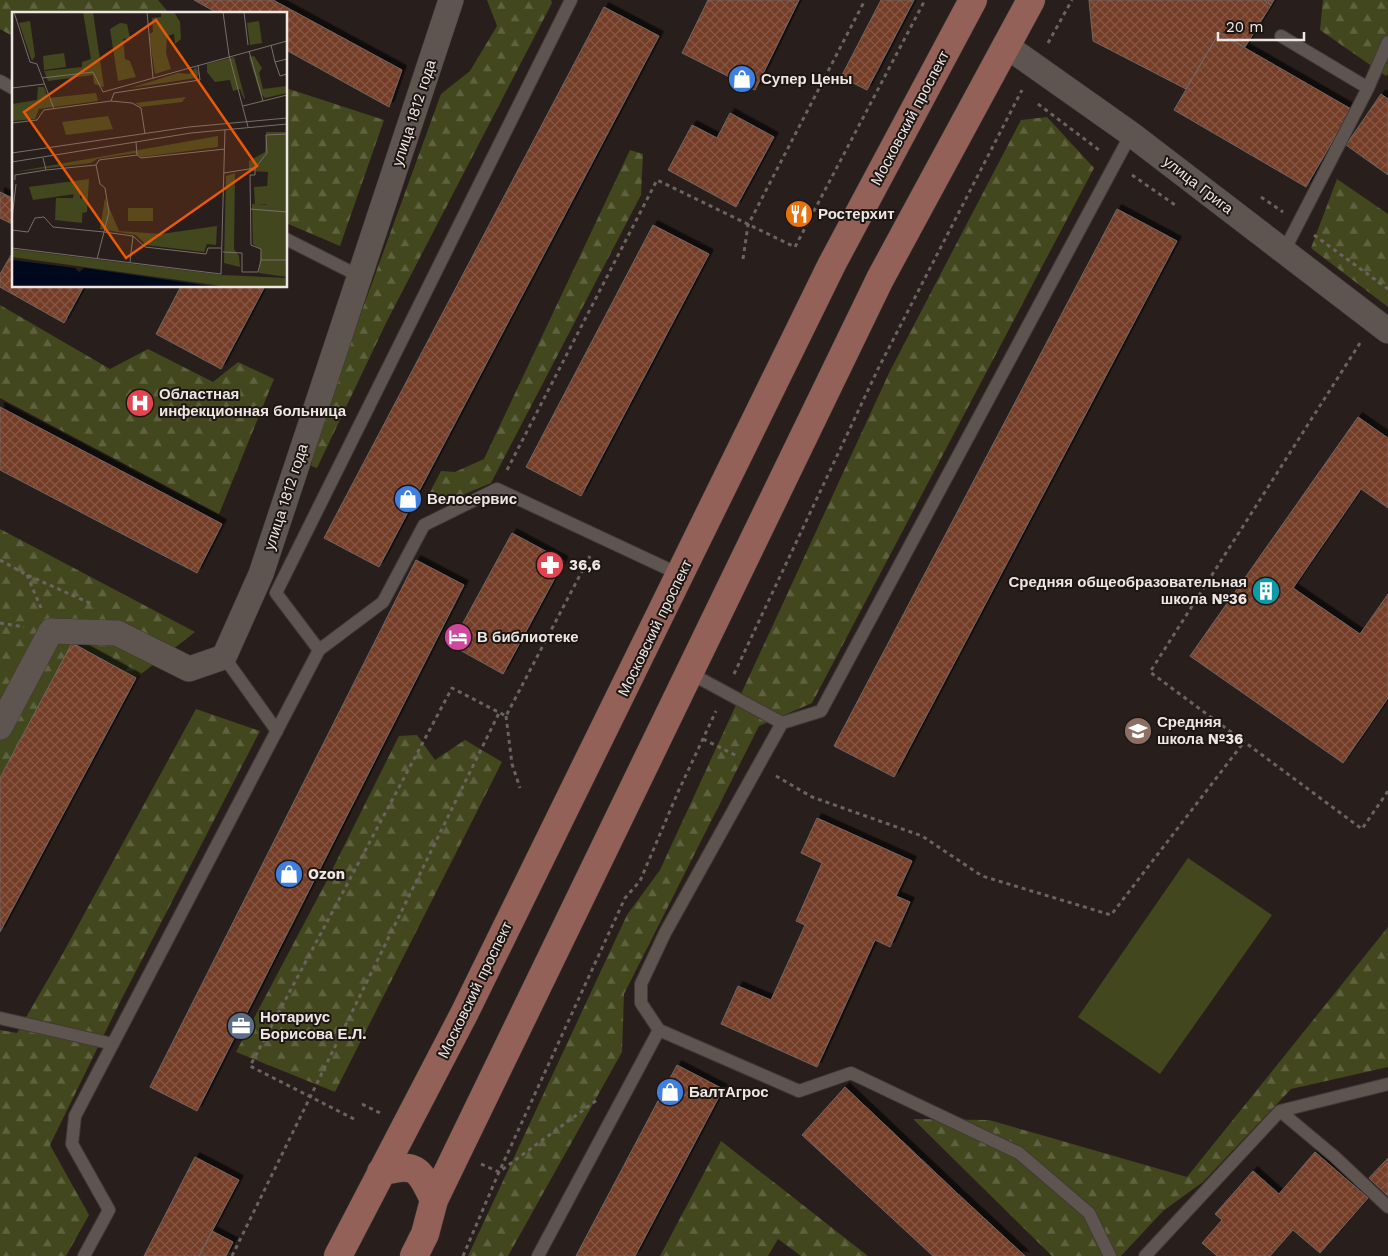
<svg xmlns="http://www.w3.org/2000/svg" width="1388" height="1256" viewBox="0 0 1388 1256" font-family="'Work Sans',sans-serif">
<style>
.green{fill:#43471e}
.forest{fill:url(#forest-firs)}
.building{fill:url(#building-cross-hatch);stroke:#706562;filter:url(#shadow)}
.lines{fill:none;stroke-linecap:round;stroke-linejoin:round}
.lane-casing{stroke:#413a38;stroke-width:14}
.street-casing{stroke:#413a38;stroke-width:26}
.primary-casing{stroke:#413a38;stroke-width:29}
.path{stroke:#6b6360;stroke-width:3;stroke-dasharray:4 4;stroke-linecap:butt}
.lane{stroke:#5e5450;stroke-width:12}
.street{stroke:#5e5450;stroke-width:25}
.primary{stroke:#936158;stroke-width:28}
.labels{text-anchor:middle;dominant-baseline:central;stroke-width:4;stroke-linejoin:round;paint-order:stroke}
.poi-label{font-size:15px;font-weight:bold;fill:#ede7e4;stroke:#1e1613;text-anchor:start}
.street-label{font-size:15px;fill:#ede7e4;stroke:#1e1613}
.inset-road{fill:none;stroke:#776f6c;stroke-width:1}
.view{fill:#e8590c;fill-opacity:0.15;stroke:#e8590c;stroke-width:2.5}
.inset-edge{fill:none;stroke:#ede7e4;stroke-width:2.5}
</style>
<defs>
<pattern id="forest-firs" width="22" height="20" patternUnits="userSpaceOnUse" patternTransform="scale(1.25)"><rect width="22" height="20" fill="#43471e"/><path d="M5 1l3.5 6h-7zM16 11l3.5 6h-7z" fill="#5e623f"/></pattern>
<pattern id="building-cross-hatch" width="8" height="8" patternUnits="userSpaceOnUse" patternTransform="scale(1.25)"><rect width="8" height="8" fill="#733c27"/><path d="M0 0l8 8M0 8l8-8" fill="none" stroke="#875846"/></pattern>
<filter id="shadow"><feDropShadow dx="4.5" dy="-4.5" stdDeviation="0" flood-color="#0009"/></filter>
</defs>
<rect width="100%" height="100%" fill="#281f1c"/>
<!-- green -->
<path class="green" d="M1188,858l84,57 -112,159 -82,-57z"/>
<!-- forest -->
<path class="forest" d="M0,0h158l12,14h-156v23l-14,-8z
M487,0h64l1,3 -165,318 -70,147 -6,-2 6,-32 124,-340 29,-23 27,-45z
M1323,0h65v74l-2,2 -66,-46z
M286,88l98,32 -44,126 -54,-23z
M1047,117l47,51 -282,535 -53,23 -135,268 -2,58 -114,204h-40l159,-341 33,-45 230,-499 131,-251z
M630,150l13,4 -2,41 -150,288 -50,21 -11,-12 11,-21 14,1 29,-13z
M1337,179l51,35v93l-77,-59z
M0,305l110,64 38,-20 65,33 25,-20 36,17 -55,135 -219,-116z
M0,529l195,103 -59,46 -64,-34 -72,134z
M196,709l64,22 -142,275 -68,139 39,70 -23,41h-66v-226l17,3 45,-78z
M417,735l18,25 30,-20 37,22 -167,330 -99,-40 88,-166 75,-150z
M1388,927v140l-97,22 -88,93 -40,29 -42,45h-69l-139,-137 76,1 198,57z
M721,1141l147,115h-67l-23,-17 -10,17h-108z"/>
<!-- building -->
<path class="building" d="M194,0h79l129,70 -13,37 -103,-57v-36h-67z
M708,0h91l-44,90 -73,-37z
M881,0h33l-47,90 -26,-13z
M1089,0h175l7,5 -26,42 -26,-14 -33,56 -93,-48z
M1264,0h10l-3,5z
M604,7l55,29 -280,531 -55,-29z
M1219,33l132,76 -45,78 -132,-77z
M1381,94l7,5v76l-42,-30z
M730,113l44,24 -38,70 -68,-37 24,-45 25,13z
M0,192l14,7v26l-14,-7z
M1117,209l60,32 -283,536 -60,-31z
M653,225l56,29 -128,242 -55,-29z
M14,250v36h70l-20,37 -64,-36v-13z
M181,286h84l-44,83 -65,-35z
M0,407l222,117 -25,49 -197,-103z
M1358,417l30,21v70l-27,-19 -68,99 67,46 28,-40v104l-45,65 -153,-107z
M512,533l52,28 -61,113 -52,-29z
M416,560l48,25 -267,526 -47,-24z
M72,643l64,35 -136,254v-154z
M817,818l95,43 -16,35 14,6 -20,45 -15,-7 -58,127 -96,-43 17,-38 33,14 34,-75 -9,-4 26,-58 -21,-10z
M677,1065l46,24 -88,167h-59z
M845,1087l113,107 67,62h-92l-131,-121z
M1315,1152l53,46 -48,55 -27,-23 -23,26h-53l-15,-13 20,-23 -7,-6 38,-43 26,23z
M195,1157l44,23 -40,76h-55z
M1388,1158v38l-19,-18z
M212,1231l21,11 -7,14h-27z"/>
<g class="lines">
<defs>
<path id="lane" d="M1281,36l87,52
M0,81l14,8
M286,239l73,37
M1284,251l84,-163 20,-46
M319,650l64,-48 41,-77 73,-36 184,86
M224,657l53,74
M688,672l94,51 -117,210 -24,51v19l18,27 140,61 52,-18 168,80 70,60 21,43
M782,723l39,-12 310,-577
M0,1018l113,26
M1280,1111l55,46 53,50
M84,1256l25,-46 -37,-66 3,-28 244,-466 -43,-57 295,-593
M538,1256l121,-226
M1145,1256l135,-145 108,-27"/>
<path id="street" d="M1005,45l126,89 257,197
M0,727l51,-96 66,2 72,36 35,-12 37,-83 190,-574"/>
<path id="primary" d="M381,1172c36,-10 38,-3 53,28
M338,1256l127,-244 367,-748 141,-264
M414,1256l11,-22 9,-34 446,-921 151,-279"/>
</defs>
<!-- lane casing -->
<use href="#lane" class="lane-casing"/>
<!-- street casing -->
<use href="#street" class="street-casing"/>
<!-- primary casing -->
<use href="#primary" class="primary-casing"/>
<!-- path -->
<path class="path" d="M1048,43l24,-43
M1038,104l61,46
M1132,175l46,32
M1261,197l22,15
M1314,235l74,54
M743,259l5,-34 117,-225
M1360,343l-210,329 212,157 26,-38
M507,470l150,-290 138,67 130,-247
M0,560l27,15 65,29
M27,575l14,33
M0,623l24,4
M734,674l144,-305 144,-279
M506,716l6,48 8,24
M703,739l36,18
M776,776l36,21 110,39 60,40 129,39 133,-173
M362,1104l20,10
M354,1119l-104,-53 202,-378 54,28 84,-160
M481,1164l18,8 98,-72
M232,1256l267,-543
M463,1256l36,-84 126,-274 15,-17 38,-89 38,-81"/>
<!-- lane -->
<use href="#lane" class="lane"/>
<!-- street -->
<use href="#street" class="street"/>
<!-- primary -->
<use href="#primary" class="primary"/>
</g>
<!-- icons -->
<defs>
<symbol id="shop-disc" viewBox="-11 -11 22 22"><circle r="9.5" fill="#3f7fe0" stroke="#1e1613"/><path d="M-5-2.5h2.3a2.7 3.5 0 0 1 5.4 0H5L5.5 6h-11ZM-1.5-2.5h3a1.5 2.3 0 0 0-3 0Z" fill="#fff"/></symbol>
<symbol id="restaurant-disc" viewBox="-11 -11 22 22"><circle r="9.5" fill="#e8710a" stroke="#1e1613"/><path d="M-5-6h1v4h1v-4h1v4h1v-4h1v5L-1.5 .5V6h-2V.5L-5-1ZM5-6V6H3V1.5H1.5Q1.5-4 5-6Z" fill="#fff"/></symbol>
<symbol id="hospital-disc" viewBox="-11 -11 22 22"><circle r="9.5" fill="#e0444e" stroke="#1e1613"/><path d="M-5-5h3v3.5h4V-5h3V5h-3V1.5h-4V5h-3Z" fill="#fff"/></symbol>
<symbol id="pharmacy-disc" viewBox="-11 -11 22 22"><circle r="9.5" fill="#e0444e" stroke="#1e1613"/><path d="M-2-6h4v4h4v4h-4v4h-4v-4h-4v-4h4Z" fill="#fff"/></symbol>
<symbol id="building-disc" viewBox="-11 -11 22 22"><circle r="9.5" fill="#0f9aa8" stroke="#1e1613"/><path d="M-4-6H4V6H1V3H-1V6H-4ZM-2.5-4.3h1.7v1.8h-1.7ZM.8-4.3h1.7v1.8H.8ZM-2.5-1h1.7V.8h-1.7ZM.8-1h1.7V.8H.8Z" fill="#fff"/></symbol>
<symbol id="hotel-disc" viewBox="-11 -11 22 22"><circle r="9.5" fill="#d1479c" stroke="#1e1613"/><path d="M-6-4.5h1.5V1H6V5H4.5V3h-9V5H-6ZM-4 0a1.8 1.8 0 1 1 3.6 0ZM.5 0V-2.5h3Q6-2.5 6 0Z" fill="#fff"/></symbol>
<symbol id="school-disc" viewBox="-11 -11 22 22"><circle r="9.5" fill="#8d6e63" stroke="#1e1613"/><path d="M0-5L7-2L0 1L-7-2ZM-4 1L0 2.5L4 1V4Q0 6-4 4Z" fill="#fff"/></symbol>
<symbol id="office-disc" viewBox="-11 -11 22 22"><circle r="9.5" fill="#5c6f8a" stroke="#1e1613"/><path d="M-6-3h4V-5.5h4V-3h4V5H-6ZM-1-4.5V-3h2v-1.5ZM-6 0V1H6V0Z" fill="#fff"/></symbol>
</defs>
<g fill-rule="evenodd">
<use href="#shop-disc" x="726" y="63" width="32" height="32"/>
<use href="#restaurant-disc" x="783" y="198" width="32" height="32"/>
<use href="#hospital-disc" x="124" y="387" width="32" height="32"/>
<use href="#shop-disc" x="392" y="483" width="32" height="32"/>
<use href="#pharmacy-disc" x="534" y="549" width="32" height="32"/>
<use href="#building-disc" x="1250" y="575" width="32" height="32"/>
<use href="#hotel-disc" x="442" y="621" width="32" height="32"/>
<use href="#school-disc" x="1122" y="715" width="32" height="32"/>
<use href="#shop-disc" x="273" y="858" width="32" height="32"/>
<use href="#office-disc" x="225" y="1010" width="32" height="32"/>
<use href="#shop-disc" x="654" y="1076" width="32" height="32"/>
</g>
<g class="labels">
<!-- poi labels -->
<g class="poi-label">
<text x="761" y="79">Супер Цены</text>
<text x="818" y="214">Ростерхит</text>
<text x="159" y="394">Областная<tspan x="159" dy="17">инфекционная больница</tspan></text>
<text x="427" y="499">Велосервис</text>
<text x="569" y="565">36,6</text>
<text x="1247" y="582" text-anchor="end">Средняя общеобразовательная<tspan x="1247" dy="17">школа №36</tspan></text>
<text x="477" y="637">В библиотеке</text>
<text x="1157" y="722">Средняя<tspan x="1157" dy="17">школа №36</tspan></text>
<text x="308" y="874">Ozon</text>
<text x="260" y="1017">Нотариус<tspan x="260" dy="17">Борисова Е.Л.</tspan></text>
<text x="689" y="1092">БалтАгрос</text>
</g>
<!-- street labels -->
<g class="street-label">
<text transform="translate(414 113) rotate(-72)">улица 1812 года</text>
<text transform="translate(910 118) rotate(-62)">Московский проспект</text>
<text transform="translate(1198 185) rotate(38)">улица Грига</text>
<text transform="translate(286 497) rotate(-72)">улица 1812 года</text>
<text transform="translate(655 628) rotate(-64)">Московский проспект</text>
<text transform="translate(475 990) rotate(-64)">Московский проспект</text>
</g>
</g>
<!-- overview -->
<g transform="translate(12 12)">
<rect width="275" height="275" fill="#281f1c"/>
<path d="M247,9l3,22 -12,2 -3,-22zM52,41l2,14 -22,3 -1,-14zM255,174l1,18 -13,1 -1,-18zM62,181h6v5l3,1 -1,24 -27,-3 1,-22h17zM116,196h25v13h-25zM0,237l211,26 64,3v9h-58l-217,-30z" fill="#43471e"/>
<path d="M71,0h10l11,75 -10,-3 -1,-9 -45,6 -4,-10 38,-4v-5l9,-3zM149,0h13l6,10 1,17 -6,5 -1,-10 -7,2 -1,17 5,16 -16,5 -6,-40 4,-2 -1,-14 9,-1zM18,9l5,35 -3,5 -13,-38zM108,11l7,1 3,14 -7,1 2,20 5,2 6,16 -18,4 -8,-52zM242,44l8,12 -3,5 4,16 24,-3v7l-22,5 -5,-5 -11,-36zM222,45l11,42h-1l-4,-10 -7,2 -3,-11 -15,2 -8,-10v-8zM184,55l3,7 -3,4 -66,10 48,-15 11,1zM26,75h6l4,11 48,-5 2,8 -59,8 -4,10 -23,2v-17l25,-4zM174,85l-4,5 -41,5 -6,-4zM96,104l5,13 -47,6 -4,-13zM254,120h21v145l-28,-4 2,-24 -8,-5 -1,-40 14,1 2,-33 -19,-1v-10l16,-9zM206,124v11l-77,10 -6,-4 -38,6 -6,4 -77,9zM223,161l-1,76 5,7 1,11 -16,-4 2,-87zM77,167l-2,33 -5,1v-20l-49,7 -4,-13zM93,186l14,33 42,3 56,-8 -1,19 -9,-1 -3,8 -58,-7 -10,-10 -36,-6z" fill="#43471e"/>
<path d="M0,248l63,8 4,4 5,-4 133,19h-205z" fill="#00091c"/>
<path class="inset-road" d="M2,0l16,50 7,2 17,45M135,0l6,66M211,0l6,43 19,72M232,0l4,33M259,33l4,17M237,39l14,50M275,47l-12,3 5,14 7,-2M30,66l51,-6 10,20M0,76l32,-4M91,80l184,-51M99,89l21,2 9,5 4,26M231,94l44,-11M0,111l25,-3 7,-10 67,-9 3,-8 86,-13 -2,-15M0,141l177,-26 98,-9M125,143l4,3 84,-9M0,150l179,-29 96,-9M84,153l4,19 5,4 4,24 -5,20 29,4 12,11 61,7 2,-6h13M243,156v7h-5l1,70 10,4v11M34,158l50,-5 3,-5 38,-5 -1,-13M212,161l31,-5 12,-15 -1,-18 21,-1M3,168v-5l31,-5 -3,-12M238,197l37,3M0,207l4,-35M0,218l16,2 7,-14 9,-1 9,10 51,5 -7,27M0,236l209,26 4,-145M211,240l19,1v19h16l3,-12h26M118,250l3,-26"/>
<path class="view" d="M144,8l101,146 -131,92 -102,-146z"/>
<rect width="275" height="275" class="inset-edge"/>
</g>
<!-- scale -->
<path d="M1218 32v8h86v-8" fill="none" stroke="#ede7e4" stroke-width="2.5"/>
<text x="1226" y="32" font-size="15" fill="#ede7e4" stroke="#1e1613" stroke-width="4" paint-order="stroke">20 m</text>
</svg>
